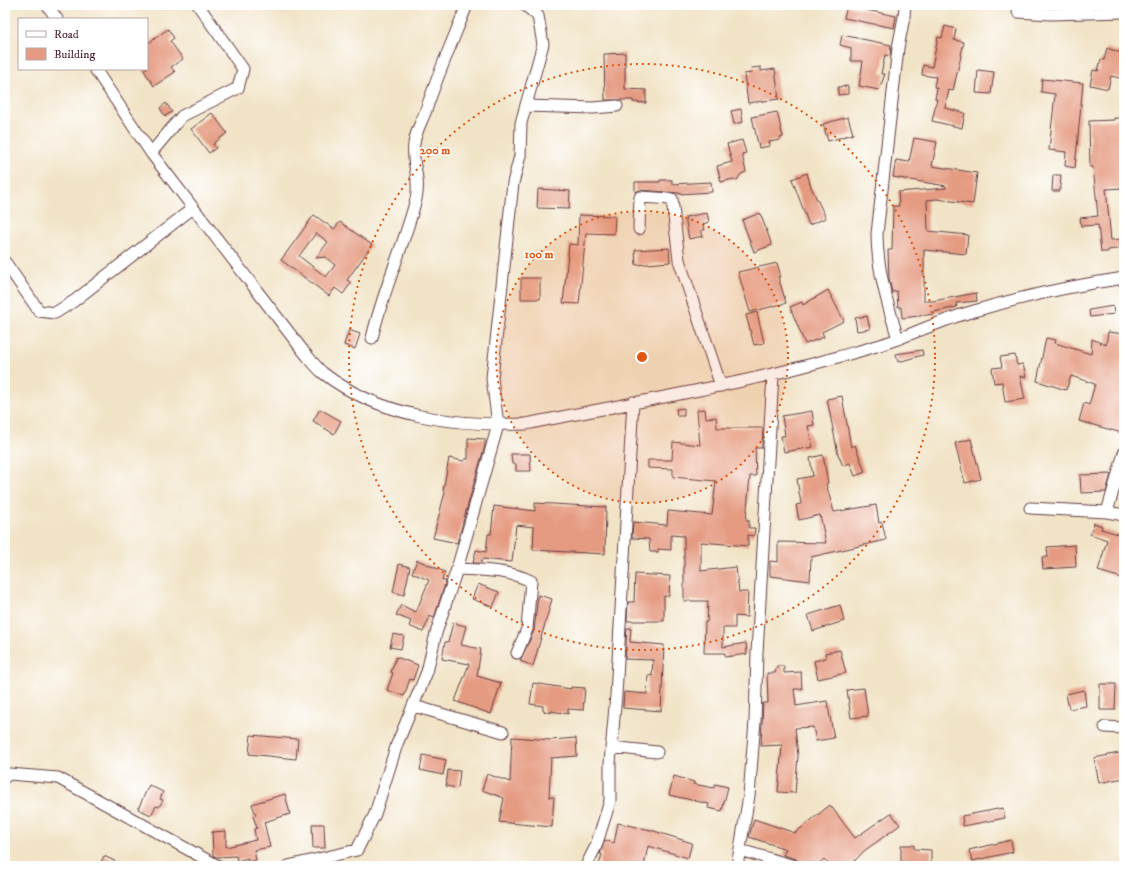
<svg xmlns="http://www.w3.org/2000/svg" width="1129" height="871" viewBox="0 0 1129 871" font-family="'IM FELL DW Pica',serif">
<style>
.building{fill:#e59b82;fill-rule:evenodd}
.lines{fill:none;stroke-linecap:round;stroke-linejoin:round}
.minor-casing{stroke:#633c42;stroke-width:13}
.minor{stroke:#fff;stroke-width:11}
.ring{fill:none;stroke:#e0560e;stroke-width:2;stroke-dasharray:2 4}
.centre{fill:#e0560e;stroke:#fff;stroke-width:2}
.ring-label{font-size:12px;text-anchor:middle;font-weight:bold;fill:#e0560e;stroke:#fff;stroke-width:3;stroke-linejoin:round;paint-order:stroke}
</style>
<rect width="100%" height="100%" fill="#fff"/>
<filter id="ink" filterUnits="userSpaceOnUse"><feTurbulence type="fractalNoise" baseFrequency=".025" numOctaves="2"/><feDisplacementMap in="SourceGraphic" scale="8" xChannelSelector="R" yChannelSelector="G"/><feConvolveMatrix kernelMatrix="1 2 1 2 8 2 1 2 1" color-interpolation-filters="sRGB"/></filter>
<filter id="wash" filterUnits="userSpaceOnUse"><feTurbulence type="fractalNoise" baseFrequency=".012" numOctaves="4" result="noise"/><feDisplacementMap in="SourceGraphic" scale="16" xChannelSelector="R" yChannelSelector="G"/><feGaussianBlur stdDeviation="0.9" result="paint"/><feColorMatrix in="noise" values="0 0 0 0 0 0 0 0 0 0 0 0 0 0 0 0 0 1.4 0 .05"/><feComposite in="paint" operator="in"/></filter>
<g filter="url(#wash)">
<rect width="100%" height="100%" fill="#f1e3c6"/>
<g id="blocks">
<!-- building -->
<path class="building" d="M847,6l49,10 -2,12 -50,-10z
M945,26l11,3 -2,11 10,2 -11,49 -4,-1 -4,18 20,5 -3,15 -30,-7 5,-22h-2l2,-11 -3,-1 2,-10 -14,-2 1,-10 9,2 6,-30 4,1z
M168,29l6,9 -4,3 13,18 -12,8 4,5 -21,14 -11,-17h4v-25z
M842,35l49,10 -1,11 -5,-1 -4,19h4l-6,16 -20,-4 4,-25h-12v-13l-11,-3z
M1107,48l17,6v25l-13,-3 -3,13 -18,-4 3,-15 5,1 3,-12 3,1z
M625,53v36l21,1v13l-13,-1v-2h-28l-1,-46z
M761,67v4l14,-2 4,30 -31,4 -4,-29 8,-1 -1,-5z
M978,70l16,2 -3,22 -15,-1z
M1042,79l41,4 -8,85 -10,-2 1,-14 -17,-2 6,-56 -14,-2z
M848,86v8l-10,1v-8z
M166,103l6,9 -7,4 -5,-8z
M741,109l2,13 -9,2 -3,-13z
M777,112l6,25 -3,1v2l-11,2 1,4 -11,2 -7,-31z
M212,113l15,20 -14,11 3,4 -7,5 -18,-24z
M848,117l5,17 -25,7 -5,-17z
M1114,118h10v70l-18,1 5,51 13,-1v9l-16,2v2h-7l-3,-27 -17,1 -1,-8 18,-2 -5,-49h-3l-1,-46 25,-1z
M914,138l23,4 -5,24 45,7 -4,31 -36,-5 -10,1 1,31 40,4 -2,19 -42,-4v51h9l43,-8 1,8 -21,2 1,4 -23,5 1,2 -33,4 -1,-11h-3l-1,-16 -5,1 -3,-14 -1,-28h4l1,-44h6l-1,-14 48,-4v-2l-53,-9 3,-17 13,2z
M742,140l4,13 -4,1 4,18 -5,2 -4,6 -4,-1 -12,3 -4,-16 15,-4 -5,-18z
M807,173l4,14 15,31 -17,7 -17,-46z
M1053,175h8l-1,16h-8z
M660,180h12v4l39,-2 1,10 -33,2v-1l-39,-3 -5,2v-10h25z
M538,189l32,2 -1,18 -32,-1z
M707,213l2,9 -6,2 2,6h-4l2,6 -14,3 -4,-22z
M760,213l12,32 -18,7 -12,-32z
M314,215l20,14 6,-7 32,23 -25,35 4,3 -8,11 -8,-6 -6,8 -48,-36zM316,233l12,9 -12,16 9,-1 10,8 -9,12 -27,-21z
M579,215l36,1 -1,18 -28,-1 -7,71 -16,-1 6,-59 9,1z
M669,248l1,14 -34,3 -1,-15z
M777,263l4,14 -3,-1 8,27 -36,9 -12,-40z
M521,278h19v21h-19z
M828,290l16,31 -22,11 2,5 -19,7 -15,-37 12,-5 1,3z
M1113,306l1,8 -24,3 -1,-7z
M757,312l7,31 -10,2 -8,-30z
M867,316l3,13 -13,2 -2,-13z
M349,330l11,4 -5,15 -11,-4z
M1108,332l16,2v92l-2,7 -43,-12 5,-18 5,2 6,-21 -24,-8 -5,14 -29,-9 9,-43 10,2 -1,3 36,11 1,-15 14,6z
M922,350l1,5 -25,7 -2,-8z
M1015,355l2,10 6,-1 3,13 -6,-1 5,23 -20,3 -3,-20 -8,1 -2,-15 10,-1 -2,-10z
M842,396l9,51 4,-2 10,27 -10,4 -5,-13 -7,3 -5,-12 -11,-55z
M684,408v8h-7l-1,-7z
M320,409l21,12 -7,13 -21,-13z
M705,409l1,9 10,-1 1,11h46l-1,20h-7l1,28h-6l-4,44h3v8h6l-1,8 -6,-1v11l-47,-4v29l35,-4 3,25h9l-1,25 -12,-1v12h-12v19l23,-4 1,11 -22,3v-4h-21l1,-31h2l1,-21h-24v-65l-13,-1v15l-13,-1v3h-8l-1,-13 -17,-1 1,-16 34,3 1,-14 44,4 4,-34 -43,-4v-8l-25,-1v-8h24l1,-18 27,3 -3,-35z
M812,411l2,14 -6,1 5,21 -29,5 -3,-16h4l-3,-20z
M468,438l17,1v6l-28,98 -24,-5 12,-46 -2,-1 6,-33 15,3 1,-2h3z
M971,439l10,40 -16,4 -10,-40z
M511,454h19l1,17h-15v-7h-4z
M823,455l5,28 -2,1 8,28 42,-7 3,18 3,-1 4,18 -75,17 -1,24 -40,-5v-15l8,1v-20l48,1 -6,-28 -21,5 -3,-15 5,-1 -4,-25 16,-3 -3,-18z
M1111,474l-5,18 -25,1 -1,-18z
M535,503l71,4 -1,47 -72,-4 1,-23 -18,-2 -4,37 -30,-3 -1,4h-8l3,-13 10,2 2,-18h3l3,-28 41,5z
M1094,523l8,3 -1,3 23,7v35l-2,7 -24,-7 9,-31 -17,-6z
M1075,545l1,22 -33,2 -1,-12h6l-1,-10z
M417,560l28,12 -3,8 4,1 -12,37 -4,-2 -7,16 -14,-6 2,-5 -15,-6 5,-10 15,7 13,-32 -17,-7z
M399,564l11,3 -6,28 -11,-3z
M635,574l35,2 -1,20h-5v25h-37l1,-19h6z
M478,584l21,8 -6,15 -21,-8z
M538,595l14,4 -19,67 -13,-5 14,-30z
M840,605l4,16 -31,10 -5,-16z
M453,623l13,3 -5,19 20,4 -4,27 24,7 -10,31 -36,-13 14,-37 -27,-5 3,-17h3z
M627,628h4l-1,14 34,3 -3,66 -38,-3 1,-16 23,2 1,-19 4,1 1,-16 -28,-1z
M393,634l11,2 -3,13 -11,-2z
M840,650l6,23 -28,6 -4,-18 12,-3 -1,-5z
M396,657l22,8 -5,15 -3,-1 -6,17 -17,-6 6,-17 -2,-1z
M777,666h7v7l17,-1 1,17h-8l2,17 31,-5 7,37 -18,3 -3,-14 -18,1 3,28 -3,37 -17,-1 4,-47 -21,1 2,-43h5l-1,-30h8z
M533,683l38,6v-2l14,1 -2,22 -15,-1v5l-17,-3v2l-8,-2v-5l-13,-2z
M1100,684h16l-1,26h-15z
M864,688l4,28 -17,2 -4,-28z
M1084,690l2,16 -17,3 -3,-15z
M251,735l47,4 -2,20 -47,-5z
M512,737l39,3 25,-2 1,18 -26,2 -2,39h5l-2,30 -53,-5 5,-24 -22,-8 5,-16 23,8z
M1124,752v26l-25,5 -5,-25z
M423,755l23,5 -3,15 -23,-5z
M448,770l12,1 -2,17 -12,-2z
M674,776l20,6 -1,2 21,4 1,-4 13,3 -6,24 -14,-3 1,-4 -40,-9z
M149,785l14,7 -3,7 3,1 -4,7 -3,-1 -5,9 -13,-6z
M285,794l5,20 -26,8 6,25 -16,3 2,10 -8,2v-4l-11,3 -1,-5 -20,1 -3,-2 -1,-23 14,-1v16l30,-7 -2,-11 3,-1 -4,-12 3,-1 -4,-11z
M830,805l25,33 36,-25 9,12 -36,26 -14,15h-19l-7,-7 -8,7h-15l-5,-7 -13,-4 3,-6 -37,-12 5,-18 41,14z
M1003,808l2,10 -42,8 -1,-10z
M618,823l33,7 41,13 -4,15 -40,-12 -4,20h-45l3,-12h-2l5,-14 9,3z
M312,824h12l1,24h-12z
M1011,840l2,12 -41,9 -3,-11z
M901,845h13v4l17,1v16h-30z
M104,856l21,10h-26z"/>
</g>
</g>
<g filter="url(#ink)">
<use href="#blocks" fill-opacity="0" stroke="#633c42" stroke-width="1"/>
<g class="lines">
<defs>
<path id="minor" d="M47,5l10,14
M1018,12l33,2 73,-2
M95,69l56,84 153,199c6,7 12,15 19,21 57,44 132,53 203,51 104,-21 210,-38 312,-67 21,-6 42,-11 62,-19 21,-8 42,-17 64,-24 52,-16 106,-28 160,-36
M526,106l67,2 24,-2
M151,153l31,-37 56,-28 5,-19 -45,-64
M639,229l1,-32 32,2 7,61 42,126
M5,262l34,49 16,2 19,-12 119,-93
M372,338c11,-48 32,-92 44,-139 5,-21 -5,-37 -2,-55 1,-11 8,-23 12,-34 12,-36 27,-70 41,-105
M898,339c-10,-34 -21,-69 -21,-105l21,-186 6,-31 1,-12
M1030,508l77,4 17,3
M1107,512l17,-59
M457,569c26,1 51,1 74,12l-4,48 -10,24
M414,706l89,26
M1105,727l19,1
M611,747l46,5
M5,777l4,-3 49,4 160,88
M740,850l54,16
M288,866l69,-16 18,-36 22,-70 30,-72 9,-39 21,-64 41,-144 -6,-47 21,-195 7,-27 1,-33 22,-79 -5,-28 -13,-11
M586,866l10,-20 14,-45v-38l6,-68 17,-293
M737,866l12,-70 6,-75 2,-68 16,-278"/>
</defs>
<!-- minor casing -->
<use href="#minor" class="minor-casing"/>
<!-- minor -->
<use href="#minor" class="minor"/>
</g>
</g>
<!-- distance rings -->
<circle cx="642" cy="357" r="146" fill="#e0560e" fill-opacity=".12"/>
<g class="ring">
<circle cx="642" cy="357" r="146"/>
<circle cx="642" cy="357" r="293"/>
</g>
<circle cx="642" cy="357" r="6" class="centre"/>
<g class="ring-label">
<text x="435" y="154">200 m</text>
<text x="539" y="258">100 m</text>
</g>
<!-- margin -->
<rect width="1129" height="871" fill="none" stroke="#fff" stroke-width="20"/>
<!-- legend -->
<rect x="18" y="18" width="130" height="52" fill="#ffffff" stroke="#b7a5aa"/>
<rect x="26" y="31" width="20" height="6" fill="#ffffff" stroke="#b7a5aa"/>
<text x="54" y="38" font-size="12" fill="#4a1f2b">Road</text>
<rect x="26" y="48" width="20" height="12" fill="#e59b82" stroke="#b7a5aa"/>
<text x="54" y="58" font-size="12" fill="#4a1f2b">Building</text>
</svg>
